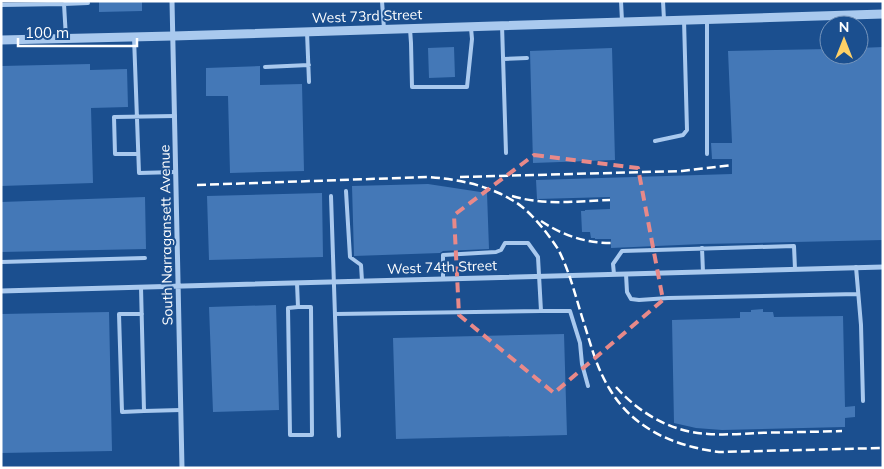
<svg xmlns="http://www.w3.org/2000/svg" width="884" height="469" viewBox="0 0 884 469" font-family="Mulish,sans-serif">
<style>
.building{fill:#4478b7}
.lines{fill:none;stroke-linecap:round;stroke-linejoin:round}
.service{stroke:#a9c9ee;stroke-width:4}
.minor{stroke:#a9c9ee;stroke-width:5}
.tertiary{stroke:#a9c9ee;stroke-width:9}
.rail{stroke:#fff;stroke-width:2.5;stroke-dasharray:9 4;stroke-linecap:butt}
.marked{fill:none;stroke:#e88989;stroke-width:4;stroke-dasharray:10 6;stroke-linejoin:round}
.labels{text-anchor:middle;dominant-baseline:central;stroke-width:4;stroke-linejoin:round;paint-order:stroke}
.street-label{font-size:14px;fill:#fff;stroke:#1b4f8f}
</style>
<rect width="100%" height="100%" fill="#1b4f8f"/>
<!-- building -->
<path class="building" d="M99,1h43v10l-43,1z
M454,47l1,30 -26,1 -1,-30z
M883,47v193l-181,4 -91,4v-9h-16v-1h-4l-1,-6h-8l-1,-21h4v-1l25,-1v-12l-73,2 -1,-19 196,-6v-15h-20l-1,-16h21l-4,-92 101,-2v6h30v-7z
M612,48l3,112 -82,3 -3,-112z
M90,64v6l37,-1 1,38 -37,1 2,75 -92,3v-120z
M260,66v19l42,-1 2,87 -74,2 -2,-77h-22v-28z
M428,184l59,9 2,56 -46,2 -3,2 -86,3 -2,-70z
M322,193l1,64 -114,3 -2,-64z
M145,197l1,52 -145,3v-50z
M276,305l3,105 -66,2 -4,-105z
M763,309v3h10l1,5 69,-1 2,91 10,-1v11l-10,1v9l-123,3 -26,-2 -22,-5 -2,-103 68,-2v-6h11v-2z
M109,312l3,139 -111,2v-139z
M564,334l3,101 -171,4 -3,-101z"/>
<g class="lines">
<!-- service -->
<path class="service" d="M382,1l2,28
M621,1l1,20
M663,1l1,19
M64,4l24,-1
M1,5l63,-1 2,34
M502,25l4,128
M410,29l1,14 1,44h55l5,-48 -1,-11
M307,32l2,50
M134,37l5,136 37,-1
M503,59l24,-1
M265,67l44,-2
M655,141l28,-6 4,-5 -3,-110
M138,154h-23l-1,-37 61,-1
M707,154v-135
M346,191l4,66 11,8 1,16
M331,196l8,240
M702,248l1,24
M1,262l144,-4
M856,267l5,58 2,76
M614,274l-1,-10 9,-13 172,-5 1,23
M626,274l1,18 4,7 8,1 29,-2 190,-4
M297,283l1,24h13l1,128h-22l-2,-127 10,-1
M141,287l3,124 37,-1
M541,311h29l10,32 2,21 6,22
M142,314h-23l3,98 22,-1
M335,314l206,-3 -3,-54 -10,-14h-23l-4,7 -5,2 -53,3v23"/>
<!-- minor -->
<path class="minor" d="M172,1l10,467
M1,291l882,-24"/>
<!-- tertiary -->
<path class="tertiary" d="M1,40l172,-4 710,-22"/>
<!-- rail -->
<path class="rail" d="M460,177l222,-6 50,-6
M197,185l231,-8c26,2 49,6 73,17 7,4 14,7 20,12 14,11 27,28 37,43 11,21 17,45 24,68 8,24 13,48 27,71 24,41 65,58 110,64l164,-4
M512,196c34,10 63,5 98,4
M541,221c21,14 44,22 70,22
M616,387c24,27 56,45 92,47 17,1 34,0 50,-1 28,-1 56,-1 84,-2"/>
</g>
<!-- marked area -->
<path class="marked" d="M534,155l104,13 25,132 -109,93 -95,-78 -5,-100z"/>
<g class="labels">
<!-- street labels -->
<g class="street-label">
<text transform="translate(367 16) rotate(-2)">West 73rd Street</text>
<text transform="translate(166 235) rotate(-91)">South Narragansett Avenue</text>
<text transform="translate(442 267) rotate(-2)">West 74th Street</text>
</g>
</g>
<!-- border -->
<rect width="884" height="469" fill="none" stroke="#ffffff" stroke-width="5"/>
<!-- north arrow -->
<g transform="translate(844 40)"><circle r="24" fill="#1b4f8f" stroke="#7695bc"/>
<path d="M0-4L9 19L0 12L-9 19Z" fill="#ffd166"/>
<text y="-8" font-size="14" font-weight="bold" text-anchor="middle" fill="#ffffff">N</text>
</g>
<!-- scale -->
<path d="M18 38v8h119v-8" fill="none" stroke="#ffffff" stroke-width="2.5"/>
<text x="25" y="38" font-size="15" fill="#ffffff" stroke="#1b4f8f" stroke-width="4" paint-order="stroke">100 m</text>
</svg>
